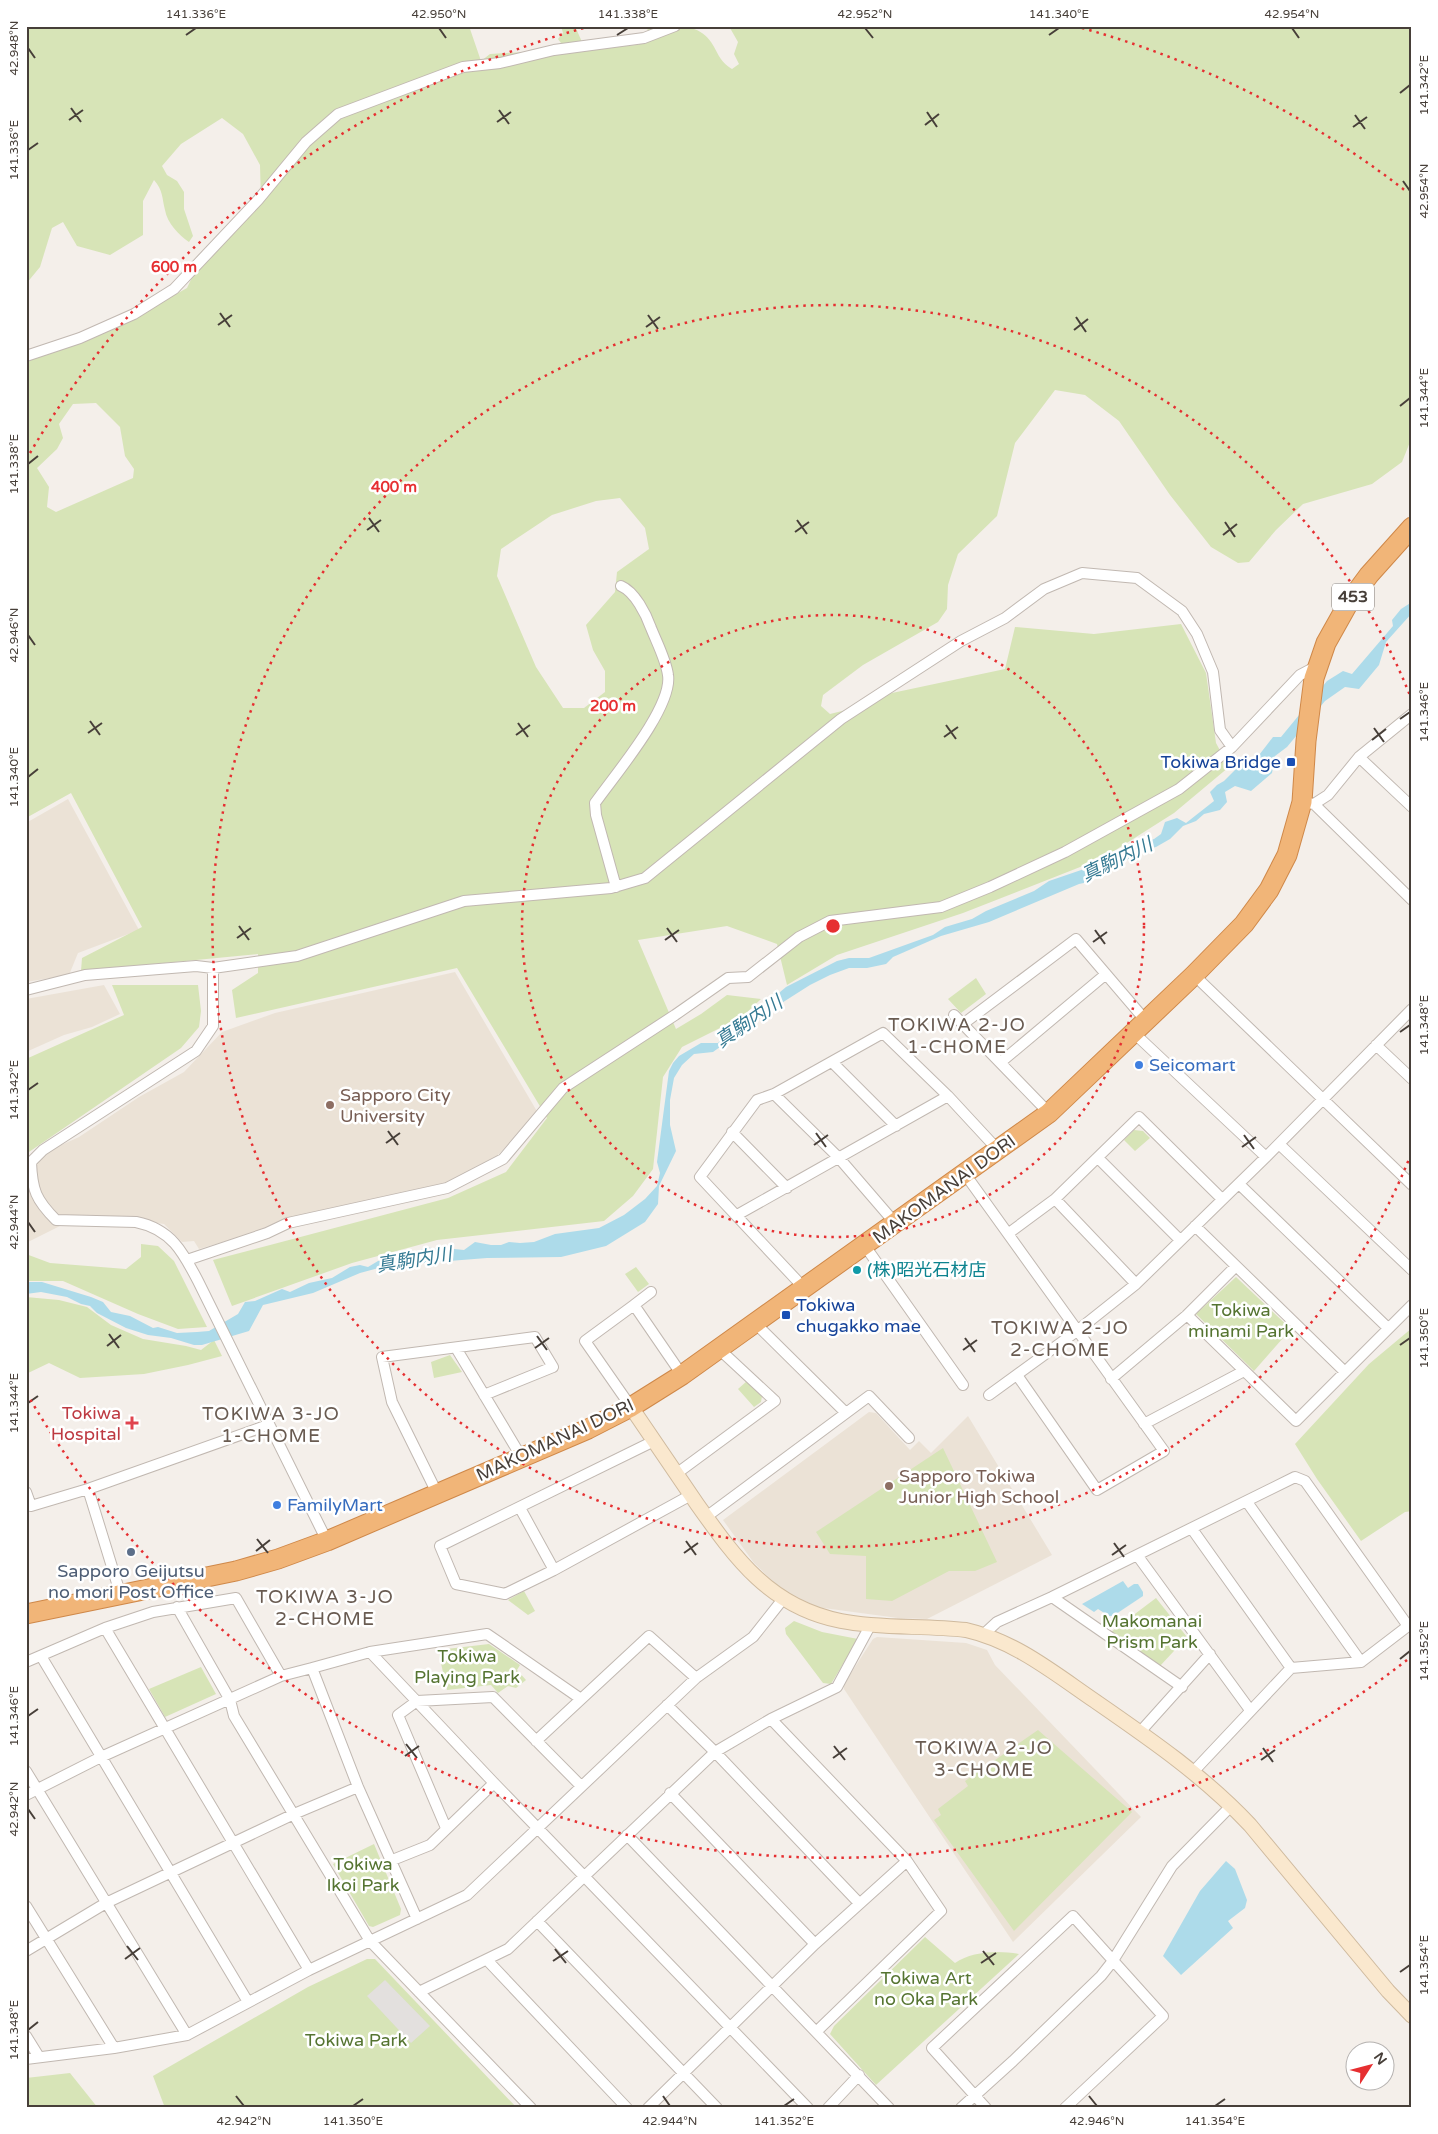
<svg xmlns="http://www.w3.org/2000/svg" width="1438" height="2134" viewBox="0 0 1438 2134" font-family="'Varela Round','Noto Sans JP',sans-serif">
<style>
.education{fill:#ebe2d6}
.green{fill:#d7e4b7;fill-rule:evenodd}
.parking{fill:#e3e0de}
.water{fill:#addbea}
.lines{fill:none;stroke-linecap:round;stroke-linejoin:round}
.street-casing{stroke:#c1b8b1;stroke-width:12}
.secondary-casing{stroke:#cfba9e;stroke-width:16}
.highway-casing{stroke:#cf8849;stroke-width:21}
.street{stroke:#fff;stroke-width:10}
.secondary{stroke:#fae8ce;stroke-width:14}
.highway{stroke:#f1b578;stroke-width:19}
.ticks{fill:none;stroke:#473f39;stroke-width:2}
.ring{fill:none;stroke:#e62f31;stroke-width:2.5;stroke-dasharray:2.5 5}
.transit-dot{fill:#1a4fb4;stroke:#fff;stroke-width:2}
.shop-dot{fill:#3f7fe0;stroke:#fff;stroke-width:2}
.education-dot{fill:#8d6e63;stroke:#fff;stroke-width:2}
.culture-dot{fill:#0f9aa8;stroke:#fff;stroke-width:2}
.health-dot{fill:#e0444e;stroke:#fff;stroke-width:2}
.service-dot{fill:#5c6f8a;stroke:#fff;stroke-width:2}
.labels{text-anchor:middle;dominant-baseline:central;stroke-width:5;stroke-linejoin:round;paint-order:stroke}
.shield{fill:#fff;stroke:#7e7974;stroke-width:1}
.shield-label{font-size:16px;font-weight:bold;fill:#473f39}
.transit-label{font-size:18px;fill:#164399;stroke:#fff;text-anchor:end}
.shop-label{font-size:18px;fill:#366cbe;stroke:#fff;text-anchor:start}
.education-label{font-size:18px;fill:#785e54;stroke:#fff;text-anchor:start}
.street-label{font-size:18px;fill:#473f39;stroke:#fff}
.culture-label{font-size:18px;fill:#0d838f;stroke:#fff;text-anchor:start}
.park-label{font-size:18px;fill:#557431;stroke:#fff}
.health-label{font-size:18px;fill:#be3a42;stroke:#fff;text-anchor:end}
.service-label{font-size:18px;fill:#4e5e75;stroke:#fff}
.water-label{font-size:19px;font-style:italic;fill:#357a93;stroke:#fff}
.neighbourhood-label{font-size:19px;letter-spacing:1px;fill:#695b51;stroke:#fff}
.centre{fill:#e62f31;stroke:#fff;stroke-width:2.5}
.ring-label{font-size:15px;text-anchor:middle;font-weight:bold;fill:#e62f31;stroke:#fff;stroke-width:5;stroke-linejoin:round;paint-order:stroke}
.neatline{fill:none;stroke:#473f39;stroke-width:2}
.ticks-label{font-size:12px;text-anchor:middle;fill:#473f39}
</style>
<rect width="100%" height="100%" fill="#f4efea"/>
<!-- education -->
<path class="education" d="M68,799l71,131 -61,23 -9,22 -43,7v-159z
M455,972l83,141 -42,44 -49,26 -122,29 -126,37 -5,-8 -12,1 -18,-18 -52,-7h-34l-52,26v-82l53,-24 60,-40 45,-25 38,-40 53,-19z
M104,985l16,29 -28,13 -28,8 -38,17v-53z
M869,1412l7,1 34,37 9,-9 12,12 37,-37 84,139 -125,64 -29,-1 -82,-11 -37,-20 -25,-24 -31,-43z
M877,1637l89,6 21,7 8,15 146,152 -128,125 -169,-253v-5l29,-45z"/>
<!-- green -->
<path class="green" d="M26,26h443l12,35 9,-7 147,-9 12,-5 -2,-14c22,0 50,-5 64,16 8,12 8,19 21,27l7,-5 -5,-10 4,-12 -8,-14 1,-2h681v411l-10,25 -30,22 -69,20 -27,26 -27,32 -11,1 -27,-16 -41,-52 -51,-74 -34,-26 -30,-5 -40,53 -18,73 -39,38 -10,31 -1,24 -9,13 -75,43 -40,30 -2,11 9,8 24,-6 38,-15 113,-24 10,-42 79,7 87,-10 25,49 10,70 13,24 -55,46 -71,45 -140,55 -126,42 -50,30 -10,-41 -50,-18 -89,14 38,89 25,-15 26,-19 34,4 -19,18 -60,30 -19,30 -10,92 -20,27 -29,25 -167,19 -85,23 -120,43 -19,-46 235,-62 58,-26 41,-54 -90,-150 -221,50 -4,-28 26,-17v-19l-177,17 1,-13 60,-31 -71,-134 -45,25v-457l125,-53 36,-20 9,-19 65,-67 -1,-37 -17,-31 -21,-16 -41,26 -19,22 5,9 10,6 7,11v17l9,27 -4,6c-10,-7 -22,-19 -24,-32 -3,-12 -2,-20 -11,-30l-11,21v34l-33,20 -33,-9 -14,-24 -11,6 -12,39 -14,17zM96,403l24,24 5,29 9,13 -1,9 -77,34 -9,-5 2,-20 -12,-19 20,-19 6,-11 -4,-14 14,-20zM620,498l25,30 4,21 -32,23 -2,20 -29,33 7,25 12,21v21l-21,16h-21l-27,-41 -39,-91 4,-27 51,-34 44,-14z
M561,26h14l7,16 -4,2 -17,-1 -3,-4 5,-6z
M976,978l10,16 -25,19 -13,-14z
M112,985h86l3,26 -2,16 -18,21 -155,106v-95l98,-44z
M1134,1130l9,1 7,7 -15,13 -11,-11z
M141,1244l17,2 16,15 33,66 -29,2 -40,-15 -75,-33h-37v-27l24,9 76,6 15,-12z
M636,1267l13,17 -11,8 -13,-18z
M1236,1277l55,52 -37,42 -58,-57z
M26,1297l33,3 28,7 24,18 32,14 43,7 15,4 13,-10 8,16 -34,9 -44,9 -64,4 -31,-15 -23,11z
M1412,1328v183l-7,1 -44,29 -44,-62 -22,-35 74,-80z
M450,1355l12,17 -28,6 -3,-16z
M747,1381l15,15 -1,6 -7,5 -16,-18z
M943,1448l54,114 -22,9h-26l-57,30 -26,-2v-43l-36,-2 -14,-22z
M524,1591l11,20 -7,4 -20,-15z
M1156,1598l31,39 -27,29 -49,-34z
M794,1621l28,11 36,7 -27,45 -8,-1 -37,-49 -1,-6z
M489,1644l31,21 -3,5 9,10 -10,8 -8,-2 -10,7 -7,-8 -44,5 -9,-40z
M201,1667l15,27 -51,23 -16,-28z
M1038,1730l94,82 -118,119 -80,-111 7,-5 -3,-6 30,-23 -3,-5z
M374,1844l27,65 -1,6 -27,12 -4,-1 -36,-62z
M925,1937l30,26c17,-12 44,-13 64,-9l-143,131 -46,-51 4,-8z
M367,1959h8l142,149h-352l-12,-32 155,-89z
M70,2073l28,35h-72v-30z"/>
<!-- parking -->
<path class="parking" d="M385,1980l45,46 -19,17 -44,-47z"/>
<!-- water -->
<path class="water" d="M1412,602v11l-26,29 -7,23 -20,24 -14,-2 -20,14 -38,46 -12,9 -3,17 -21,18 -16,-5 -10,6 2,10 -7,8 -16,4 -8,7 -13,5 -13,13 -14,8 -16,4 -13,9 -23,10 -16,12 -9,2 -90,38 -48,14 -48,21 -7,7 -19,4h-18l-19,7 -20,10 -33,21 -64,46 -19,2 -12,11 -8,13 -4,22v25l6,26 -17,35 -1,18 -13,18 -39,24 -45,11 -74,1 -101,8 -26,7 -47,20 -50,12 -14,26 -47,14h-8l-23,-7 -23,-3 -22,-7 -29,-15 -7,-7 -9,-2 -14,-7 -26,-5 -15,2v-12h16l49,15 12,5 8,10 19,4 23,12 5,-1 19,6 20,-1 12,-1 29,-17 7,-12 10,-1 27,-12 8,3 19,-9 23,-5 18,-11 10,-2 8,2 10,-6 30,-4 18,-10c13,3 25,1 38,3l11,-8 16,3h10l8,-3 11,1 14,-1 21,-8 44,-6 25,-13 21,-16 12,-13 3,-13 -3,-11 12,-91 4,-8 6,-7 22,-13h17l8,-8 21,-15 39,-33 51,-26 12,-3h20l64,-23 12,-8 27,-8 14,-8 48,-20 15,-10 41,-14h11l14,-6 26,-18 13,-4 7,-5 4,-12 12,-4 9,5 28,-22 -4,-9 7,-7 7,-4 23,-23 9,1 17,-22h8l46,-56 16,-10 9,3 41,-48 -1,-6 9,-11z
M1123,1581l5,7 6,-4h4l5,8v4l-30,20h-4l-11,-7 -4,3 -12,-8z
M1226,1861l9,8 12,31 -2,8 -17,13 5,7 -52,47 -18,-19 37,-65z"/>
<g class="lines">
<defs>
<path id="street" d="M26,356l54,-18 54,-24 40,-25 84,-89 48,-58 32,-28 125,-47 37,-4 54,-13 90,-12 31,-12
M1359,757l53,50
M1302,802l12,2 14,-9 31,-38 53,-43
M1314,804l98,96
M616,887l-20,-72 -1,-12c19,-27 78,-96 73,-128 -2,-15 -11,-32 -17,-47 -5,-14 -16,-36 -30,-42
M213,968v58l-17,25 -153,99 -12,12c1,28 5,38 25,58l80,2c35,7 47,30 62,59l129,260
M1194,975l218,210
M26,990l59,-15 111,-9 17,2 84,-12 167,-55 147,-13 34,-10 196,-159 120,-78 44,-23 39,-29 38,-16 55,5 45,33 15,23 16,38 7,58 12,17
M954,1015l95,98
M963,1024l113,-85 70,82
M1134,1033l132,124
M1376,1045l36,34
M832,1062l64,64
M1001,1062l105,-88
M774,1094l65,64 56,65
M732,1132l55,56
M1279,1144l133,126
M1098,1158l82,82
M965,1174l199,277 -67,39 -80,-115
M1239,1184l149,144
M1055,1199l81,85
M737,1215l211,-119
M1195,1226l149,145
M1009,1233l46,-34 84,-82 83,82
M865,1246l98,139
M187,1260l80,-27 21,-10 159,-35 56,-29 60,-71 112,-73 53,-37 20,-1 51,-40 31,-16 111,-14 49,-20 75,-35 114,-63 53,-42 68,-72 17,-9
M804,1288l-104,-111 57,-77 17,-6 109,-61 65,63 50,54
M634,1305l17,-13
M1187,1315l109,106 116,-116
M755,1323l91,90
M456,1348l66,110
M1111,1379l76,-64 49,-49
M989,1395l88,-64 59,-47 130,-127 146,-148
M631,1407l-46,-66 49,-36 48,70
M1144,1424l100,-53
M654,1441l-214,105 16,38 49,10 49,-24 137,-75
M676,1474l99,-73 -56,-52
M88,1489l33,107
M26,1492l5,14 57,-17 180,-64
M437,1493l-45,-91 -10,-45 153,-20 18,30 -69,28
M1247,1502l114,160
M520,1508l34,62
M706,1517l163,-121 40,42
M1192,1529l99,139
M1137,1555l113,155
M1052,1597l130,90
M177,1607l53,93 4,16 136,225 161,167
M105,1628l204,342
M984,1634l13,-12 55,-25 243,-120 10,4 103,145 -47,36 -70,6 -98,104
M370,1652l124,131 314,325
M41,1656l207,346
M26,1662l79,-34 48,-16 83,-14 45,78
M312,1668l58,-16 117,-18 94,65
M667,1705l48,47 144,151
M771,1719l136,142 34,50 -124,120
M1140,1732l70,-78
M536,1741l113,-105 47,42
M26,1771l161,264 122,-65 158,-75 229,-217 57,-41 30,-38
M670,1793l145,151
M26,1795l75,-38 180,-81 31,-8 46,119 59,132
M446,1828l-48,-113 19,-14 76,-4 88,89
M627,1835l262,273
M390,1861l40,-16 64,-62
M26,1906l88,142
M537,1921l180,187
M26,1951l80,-48 188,-89 64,-27
M487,1960l140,148
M419,1992l89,-43 207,-197 56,-33 66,-32 34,-63
M26,2036l13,21
M26,2059l88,-11 73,-13
M648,2108l167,-164 92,-83
M828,2108l31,-33
M961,2108l52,-47 88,-85 11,-14 60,-96 60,-61
M986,2108l-54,-60 141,-132 90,100 -98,92"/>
<path id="secondary" d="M631,1407c22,32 44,65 66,97 39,55 73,103 144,117 40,8 84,4 125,9 49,11 88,43 129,71 55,38 109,75 155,124l138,166 24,25"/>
<path id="highway" d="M26,1614l210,-43 42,-12 49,-18 261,-112 43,-22 51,-32 367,-262 145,-138 50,-51 25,-34 18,-35 15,-53 4,-61 8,-63 12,-35 23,-41 20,-27 43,-48"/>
</defs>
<!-- street casing -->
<use href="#street" class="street-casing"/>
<!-- secondary casing -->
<use href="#secondary" class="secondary-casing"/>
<!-- highway casing -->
<use href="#highway" class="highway-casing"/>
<!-- street -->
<use href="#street" class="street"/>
<!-- secondary -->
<use href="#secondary" class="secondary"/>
<!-- highway -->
<use href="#highway" class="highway"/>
</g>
<!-- ticks -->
<path class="ticks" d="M439,28l7,10M865,28l8,10M1292,28l7,10M186,35l10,-7M617,35l11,-7M1049,35l10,-7M28,48l7,10M1400,93l10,-8M71,108l10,14M499,110l10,14M927,112l10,15M1355,115l10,14M69,120l14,-10M497,122l14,-10M925,125l14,-11M1353,127l14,-10M28,150l10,-7M1403,181l7,10M220,313l10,14M648,315l10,14M1076,317l10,15M218,325l14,-10M646,327l14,-10M1074,330l14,-11M1400,406l10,-8M28,464l10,-8M369,518l10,14M797,520l10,14M1225,522l10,15M367,530l14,-10M795,532l14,-10M1223,535l14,-11M28,635l7,10M1400,719l10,-7M90,721l10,14M518,723l10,14M946,725l10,14M1374,728l10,14M88,733l14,-10M516,735l14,-10M944,737l14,-10M1372,740l14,-11M28,777l10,-8M239,926l10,14M667,928l10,14M1095,930l10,14M237,938l14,-10M665,940l14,-10M1093,942l14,-10M1400,1032l10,-7M28,1090l10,-7M388,1131l10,14M816,1133l10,14M1244,1135l10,14M386,1143l14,-10M814,1145l14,-10M1242,1147l14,-10M28,1222l7,10M109,1334l10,14M537,1336l10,14M965,1338l10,14M1400,1345l10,-7M107,1346l14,-11M535,1348l14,-10M963,1350l14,-10M28,1403l10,-7M257,1539l11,14M686,1541l10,14M1114,1543l10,14M256,1551l14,-11M684,1553l14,-10M1112,1555l14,-10M1400,1659l10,-8M28,1716l10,-7M406,1744l11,14M834,1746l11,14M1263,1748l10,14M405,1756l14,-10M833,1758l14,-10M1261,1760l14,-10M28,1809l7,10M127,1946l11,14M555,1949l11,14M983,1951l11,14M125,1959l15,-11M553,1961l15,-10M981,1963l15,-10M1400,1972l10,-7M28,2030l10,-8M236,2096l8,10M663,2096l7,10M1089,2096l8,10M353,2106l10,-7M784,2106l10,-7M1215,2106l10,-7"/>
<!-- distance rings -->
<g class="ring">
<circle cx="833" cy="926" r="311"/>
<path d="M1411 1154A621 621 0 1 1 1411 698"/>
<path d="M1407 1660A932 932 0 0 1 30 1399M30 453A932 932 0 0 1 584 28M1082 28A932 932 0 0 1 1407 192"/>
</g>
<!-- markers -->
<g class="transit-dot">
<rect x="1286" y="757" width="10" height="10" rx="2.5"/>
<rect x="781" y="1310" width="10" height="10" rx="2.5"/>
</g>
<g class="shop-dot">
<circle cx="1139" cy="1065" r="5"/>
<circle cx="277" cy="1505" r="5"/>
</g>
<g class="education-dot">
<circle cx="330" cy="1105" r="5"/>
<circle cx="889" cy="1486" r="5"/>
</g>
<circle class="culture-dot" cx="857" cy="1270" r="5"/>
<path class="health-dot" d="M129.5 1415.5h5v5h5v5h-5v5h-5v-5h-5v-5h5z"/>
<circle class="service-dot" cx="131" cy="1552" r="5"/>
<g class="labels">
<!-- shield labels -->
<rect class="shield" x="1332" y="583.5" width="42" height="27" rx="4"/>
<g class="shield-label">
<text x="1353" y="597">453</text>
</g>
<!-- transit labels -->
<g class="transit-label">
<text x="1281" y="762">Tokiwa Bridge</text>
<text x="796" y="1305" text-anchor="start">Tokiwa<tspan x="796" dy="21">chugakko mae</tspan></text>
</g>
<!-- shop labels -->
<g class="shop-label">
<text x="1149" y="1065">Seicomart</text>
<text x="287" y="1505">FamilyMart</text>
</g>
<!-- education labels -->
<g class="education-label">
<text x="340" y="1095">Sapporo City<tspan x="340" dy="21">University</tspan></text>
<text x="899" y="1476">Sapporo Tokiwa<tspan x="899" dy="21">Junior High School</tspan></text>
</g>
<!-- street labels -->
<g class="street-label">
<text transform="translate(944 1189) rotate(-36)">MAKOMANAI DORI</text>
<text transform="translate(555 1440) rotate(-25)">MAKOMANAI DORI</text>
</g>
<!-- culture labels -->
<g class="culture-label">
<text x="867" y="1270">(株)昭光石材店</text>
</g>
<!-- park labels -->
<g class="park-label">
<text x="1241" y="1310">Tokiwa<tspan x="1241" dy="21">minami Park</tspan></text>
<text x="1152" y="1621">Makomanai<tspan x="1152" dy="21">Prism Park</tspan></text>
<text x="467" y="1656">Tokiwa<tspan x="467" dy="21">Playing Park</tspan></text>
<text x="363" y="1864">Tokiwa<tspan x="363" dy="21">Ikoi Park</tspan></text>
<text x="926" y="1978">Tokiwa Art<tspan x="926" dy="21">no Oka Park</tspan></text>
<text x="356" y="2040">Tokiwa Park</text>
</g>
<!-- health labels -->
<g class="health-label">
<text x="121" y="1413">Tokiwa<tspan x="121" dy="21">Hospital</tspan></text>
</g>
<!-- service labels -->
<g class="service-label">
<text x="131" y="1571">Sapporo Geijutsu<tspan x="131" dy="21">no mori Post Office</tspan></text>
</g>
<!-- water labels -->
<g class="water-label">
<text transform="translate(1117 860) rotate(-26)">真駒内川</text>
<text transform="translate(749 1022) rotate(-34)">真駒内川</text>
<text transform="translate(414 1260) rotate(-9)">真駒内川</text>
</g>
<!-- neighbourhood labels -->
<g class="neighbourhood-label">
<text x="957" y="1025">TOKIWA 2-JO<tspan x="957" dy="22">1-CHOME</tspan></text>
<text x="1060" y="1328">TOKIWA 2-JO<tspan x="1060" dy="22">2-CHOME</tspan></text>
<text x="271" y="1414">TOKIWA 3-JO<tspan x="271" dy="22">1-CHOME</tspan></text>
<text x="325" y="1597">TOKIWA 3-JO<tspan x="325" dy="22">2-CHOME</tspan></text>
<text x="984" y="1748">TOKIWA 2-JO<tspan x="984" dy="22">3-CHOME</tspan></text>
</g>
</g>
<circle cx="833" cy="926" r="8" class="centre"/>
<g class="ring-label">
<text x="174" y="272">600 m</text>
<text x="394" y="492">400 m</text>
<text x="613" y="711">200 m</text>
</g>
<!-- border -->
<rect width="1438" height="2134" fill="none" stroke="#ffffff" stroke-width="55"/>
<!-- north arrow -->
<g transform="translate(1370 2066) rotate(54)"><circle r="24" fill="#ffffff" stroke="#b5b2b0"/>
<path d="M0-4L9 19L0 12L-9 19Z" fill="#e62f31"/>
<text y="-8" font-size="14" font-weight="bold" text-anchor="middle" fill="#473f39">N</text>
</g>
<rect x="28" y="28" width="1382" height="2078" class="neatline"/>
<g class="ticks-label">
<text x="196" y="18">141.336°E</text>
<text x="439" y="18">42.950°N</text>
<text x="628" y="18">141.338°E</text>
<text x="865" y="18">42.952°N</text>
<text x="1059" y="18">141.340°E</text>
<text x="1292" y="18">42.954°N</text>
<text transform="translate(14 48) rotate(-90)" y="4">42.948°N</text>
<text transform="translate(1424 85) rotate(-90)" y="4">141.342°E</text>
<text transform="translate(14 150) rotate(-90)" y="4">141.336°E</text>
<text transform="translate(1424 191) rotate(-90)" y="4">42.954°N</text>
<text transform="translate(1424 398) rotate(-90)" y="4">141.344°E</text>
<text transform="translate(14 464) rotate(-90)" y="4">141.338°E</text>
<text transform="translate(14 635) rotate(-90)" y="4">42.946°N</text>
<text transform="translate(1424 712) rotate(-90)" y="4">141.346°E</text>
<text transform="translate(14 777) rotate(-90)" y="4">141.340°E</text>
<text transform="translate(1424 1025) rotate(-90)" y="4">141.348°E</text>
<text transform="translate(14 1090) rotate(-90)" y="4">141.342°E</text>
<text transform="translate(14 1222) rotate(-90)" y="4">42.944°N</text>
<text transform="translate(1424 1338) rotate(-90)" y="4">141.350°E</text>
<text transform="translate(14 1403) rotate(-90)" y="4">141.344°E</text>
<text transform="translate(1424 1651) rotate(-90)" y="4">141.352°E</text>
<text transform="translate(14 1716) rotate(-90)" y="4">141.346°E</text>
<text transform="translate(14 1809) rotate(-90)" y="4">42.942°N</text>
<text transform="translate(1424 1965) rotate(-90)" y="4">141.354°E</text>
<text transform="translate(14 2030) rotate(-90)" y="4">141.348°E</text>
<text x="244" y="2125">42.942°N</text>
<text x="353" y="2125">141.350°E</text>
<text x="670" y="2125">42.944°N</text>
<text x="784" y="2125">141.352°E</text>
<text x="1097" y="2125">42.946°N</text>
<text x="1215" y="2125">141.354°E</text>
</g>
</svg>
